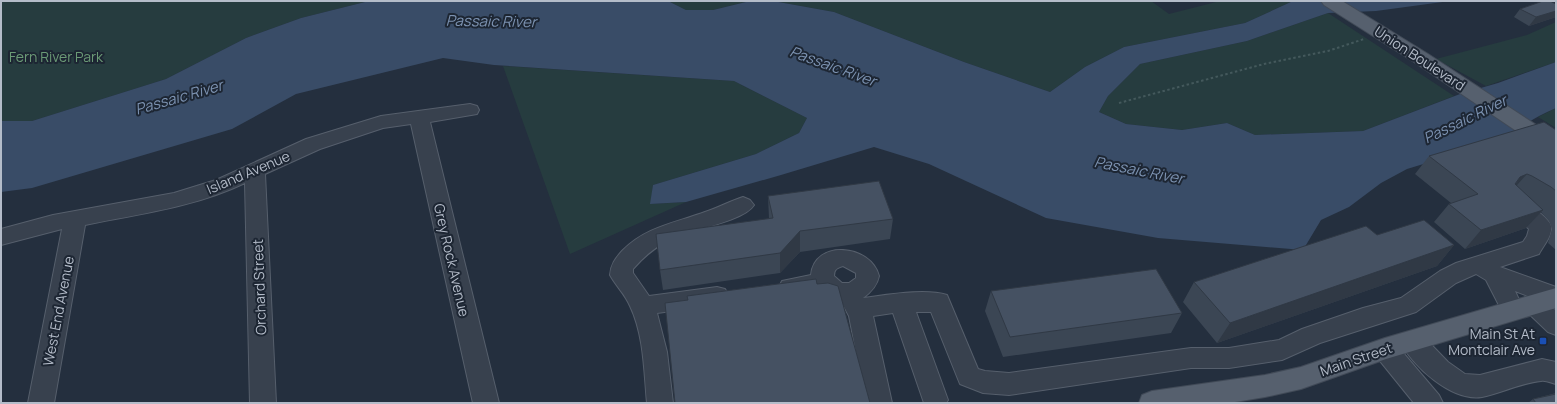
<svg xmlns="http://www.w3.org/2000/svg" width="1557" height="404" viewBox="0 0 1557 404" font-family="Manrope,sans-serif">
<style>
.green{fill:#263c3f}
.water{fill:#394c67}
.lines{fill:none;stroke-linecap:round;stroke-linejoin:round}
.minor-casing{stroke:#565f6c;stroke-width:2}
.major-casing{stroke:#414a57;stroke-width:2}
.path{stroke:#44595c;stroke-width:2;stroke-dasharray:2.5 2.5;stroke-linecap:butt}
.minor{fill:#38414e;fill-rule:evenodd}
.major{fill:#56606e;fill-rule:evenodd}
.wall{fill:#3b4654}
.shaded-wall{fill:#303945}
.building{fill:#455162;stroke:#303945}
.transit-dot{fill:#1a4fb4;stroke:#1d2633;stroke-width:1.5}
.labels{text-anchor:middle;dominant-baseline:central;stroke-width:4;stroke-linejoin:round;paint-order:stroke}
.park-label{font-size:14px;fill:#6b9a76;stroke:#1d2633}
.street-label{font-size:14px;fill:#b4bcc9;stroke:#1d2633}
.poi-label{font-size:14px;fill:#b4bcc9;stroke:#1d2633;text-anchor:end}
.water-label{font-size:15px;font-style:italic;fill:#7c92b1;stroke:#1d2633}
</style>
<rect width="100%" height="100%" fill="#242f3e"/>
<!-- green -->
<path class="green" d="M1,1h368l-68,17 -55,20 -80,41 -134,42h-31z
M668,1h82l-37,9h-27z
M773,1h378l18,13 51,-13h73l-48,22 -121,24 -39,20 -35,25 -86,-30 -130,-50z
M1328,13l126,83 -91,35 -108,4 -28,-12 -45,7 -56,-6 -27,-12 9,-16 32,-32 107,-23z
M1556,22v40l-70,24 -50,-27 91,-24z
M503,66l231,15 73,37 -8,15 -43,21 -103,31 -2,19 35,-2 -116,52z
M1556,108v20l-18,-11z"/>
<!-- water -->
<path class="water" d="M369,1h299l18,9h27l37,-9h23l61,11 130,50 86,30 35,-25 39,-20 121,-24 48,-22h157l-74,10 -48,2 -81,28 -107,23 -32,32 -9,16 27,12 56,6 45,-7 28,12 108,-4 97,-37 38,-11 58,-21v46c-17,7 -34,17 -47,30l-102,31 -26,14 -32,24 -28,13 -18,30 -145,-12 -112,-20 -117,-54 -55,-17 -93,28 -95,27 -36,2 3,-19 103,-31 43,-21 8,-15 -73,-37 -240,-16 -51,-7 -147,36 -64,35 -200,59 -31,4v-71h31l134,-42 80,-41 55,-20z"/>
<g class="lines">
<defs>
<path id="minor" d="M470,104l7,2 2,4 -2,4 -47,8 69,281h-26l-62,-279 -28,4 -63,21 -55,25 11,229h-26l-5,-220c-50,24 -106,31 -160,42l-31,178h-26l34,-174 -61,16v-16l52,-14 121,-22 42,-13 90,-41 75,-23z
M1512,195c8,3 37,22 39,31 2,9 -8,20 -12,28l-39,13 56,20v19l-8,-2 8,7v24l-8,-3 -23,-22 -4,7 -8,2 -8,-2 -19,-37 -10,-6 -20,9 -40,29 -96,31 -38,17 -53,8h-38l-182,27 -26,-2 -23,-9 -29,-72h-15l32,88 -2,3h-22l-31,-90 -20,3 19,87h-26l-17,-87 -8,-15 -16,-5 -4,-5 -31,5 -8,-3 -3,-6 3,-6 29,-6c3,-36 60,-31 68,1 -2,10 -8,16 -16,22 24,-3 62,-10 84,-3l31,74 7,2 24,2 182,-25h38l50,-8 23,-11 61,-21 38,-10 39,-27 16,-8 67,-21 4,-6 2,-7 -24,-21 -4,-5 4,-5zM843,266l13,7v5l-7,5h-7l-8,-7c0,-7 3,-8 9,-10zM1515,291l13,5 -3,1 -4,7z
M743,197l7,3 4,5c-10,16 -59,24 -77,31 -18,8 -31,18 -44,33v4l16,23 68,-9 8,2 4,7 -4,7 -8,2 -60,8 10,39 6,51h-26c-3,-32 -3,-68 -17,-97 -5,-12 -14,-20 -20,-31 1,-11 5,-16 12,-24 23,-24 53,-28 83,-39 13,-4 25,-11 38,-15z
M1412,331l9,3 27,28 17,12 15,1 62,-16 14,3v22c-5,-1 -10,-4 -15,-3 -20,2 -40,12 -59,16 -30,5 -70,-31 -82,-56l3,-7z
M1385,339l9,3 45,53 4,8h-29l-38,-47 -3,-7 3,-7z"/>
<path id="major" d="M1321,1h21l86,53 128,84v17l-7,-2 -135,-91 -90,-57z
M1556,288v20l-170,51 -85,30 -36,8 -36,6h-90l3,-8 10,-4 113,-16 36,-8 84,-29z"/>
</defs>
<!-- minor casing -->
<use href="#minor" class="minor-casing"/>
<!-- major casing -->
<use href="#major" class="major-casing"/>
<!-- path -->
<path class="path" d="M1119,103l145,-39 64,-13 36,-12"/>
<!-- minor -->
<use href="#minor" class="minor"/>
<!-- major -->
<use href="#major" class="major"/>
</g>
<!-- wall -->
<path class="wall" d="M1556,4v13l-27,9 -15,-9 6,-8z
M1556,130v120l-8,-7 4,-14 -3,-8 -8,-9 -15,16 -61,21 -31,-27 15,-18 2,-1 -36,-29 14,-18z
M768,196l125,23 -3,20 -90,13 -20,21 -117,17 -3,-20 109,-51z
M1377,235l77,10 -17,21 -220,77 -34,-41 11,-20z
M991,291l191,22 -11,20 -168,24 -18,-46z
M1556,393v10h-28l5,-4z"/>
<!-- shaded-wall -->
<path class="shaded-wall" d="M1556,11v6l-27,9 7,-9z
M1527,174l-17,19 10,-16z
M1543,210l-17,18 -61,21 16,-19z
M800,231v21l-20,21v-20z
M1454,245l-17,21 -220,77 13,-20z"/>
<!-- building -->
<path class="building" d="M1543,1h7l6,3v7l-20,6 -16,-8z
M1544,122l12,8v61l-5,-4 -19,-11 -5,-2 -7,3 -5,7 28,26 -62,20 -32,-26 29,-10 -49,-38z
M879,181l14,38 -93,12 -20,22 -120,17 -4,-36 117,-16 -5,-22z
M1424,220l30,25 -224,78 -36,-41 172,-56 11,9z
M1156,269l26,44 -172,24 -19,-46z
M816,279l1,5 11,-1 10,3 32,117h-195l-10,-100 23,-3 -1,-4z
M1556,394v9h-20l-3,-4z"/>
<!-- markers -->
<rect class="transit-dot" x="1539" y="337" width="8" height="8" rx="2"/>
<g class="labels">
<!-- park labels -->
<g class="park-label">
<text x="56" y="56">Fern River Park</text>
</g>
<!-- street labels -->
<g class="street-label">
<text transform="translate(1420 58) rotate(33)">Union Boulevard</text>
<text transform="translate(248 172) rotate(-23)">Island Avenue</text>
<text transform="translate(452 260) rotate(77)">Grey Rock Avenue</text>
<text transform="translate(259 287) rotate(-92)">Orchard Street</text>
<text transform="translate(58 311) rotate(-79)">West End Avenue</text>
<text transform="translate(1356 359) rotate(-19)">Main Street</text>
</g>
<!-- poi labels -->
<g class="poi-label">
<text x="1535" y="333">Main St At<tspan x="1535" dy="16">Montclair Ave</tspan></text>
</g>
<!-- water labels -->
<g class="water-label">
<text transform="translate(491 21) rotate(1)">Passaic River</text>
<text transform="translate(833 66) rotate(20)">Passaic River</text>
<text transform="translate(179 97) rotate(-16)">Passaic River</text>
<text transform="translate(1465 119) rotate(-26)">Passaic River</text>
<text transform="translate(1139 170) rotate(11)">Passaic River</text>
</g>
</g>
<!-- border -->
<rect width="1557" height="404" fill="none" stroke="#b4bcc9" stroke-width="4"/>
</svg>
